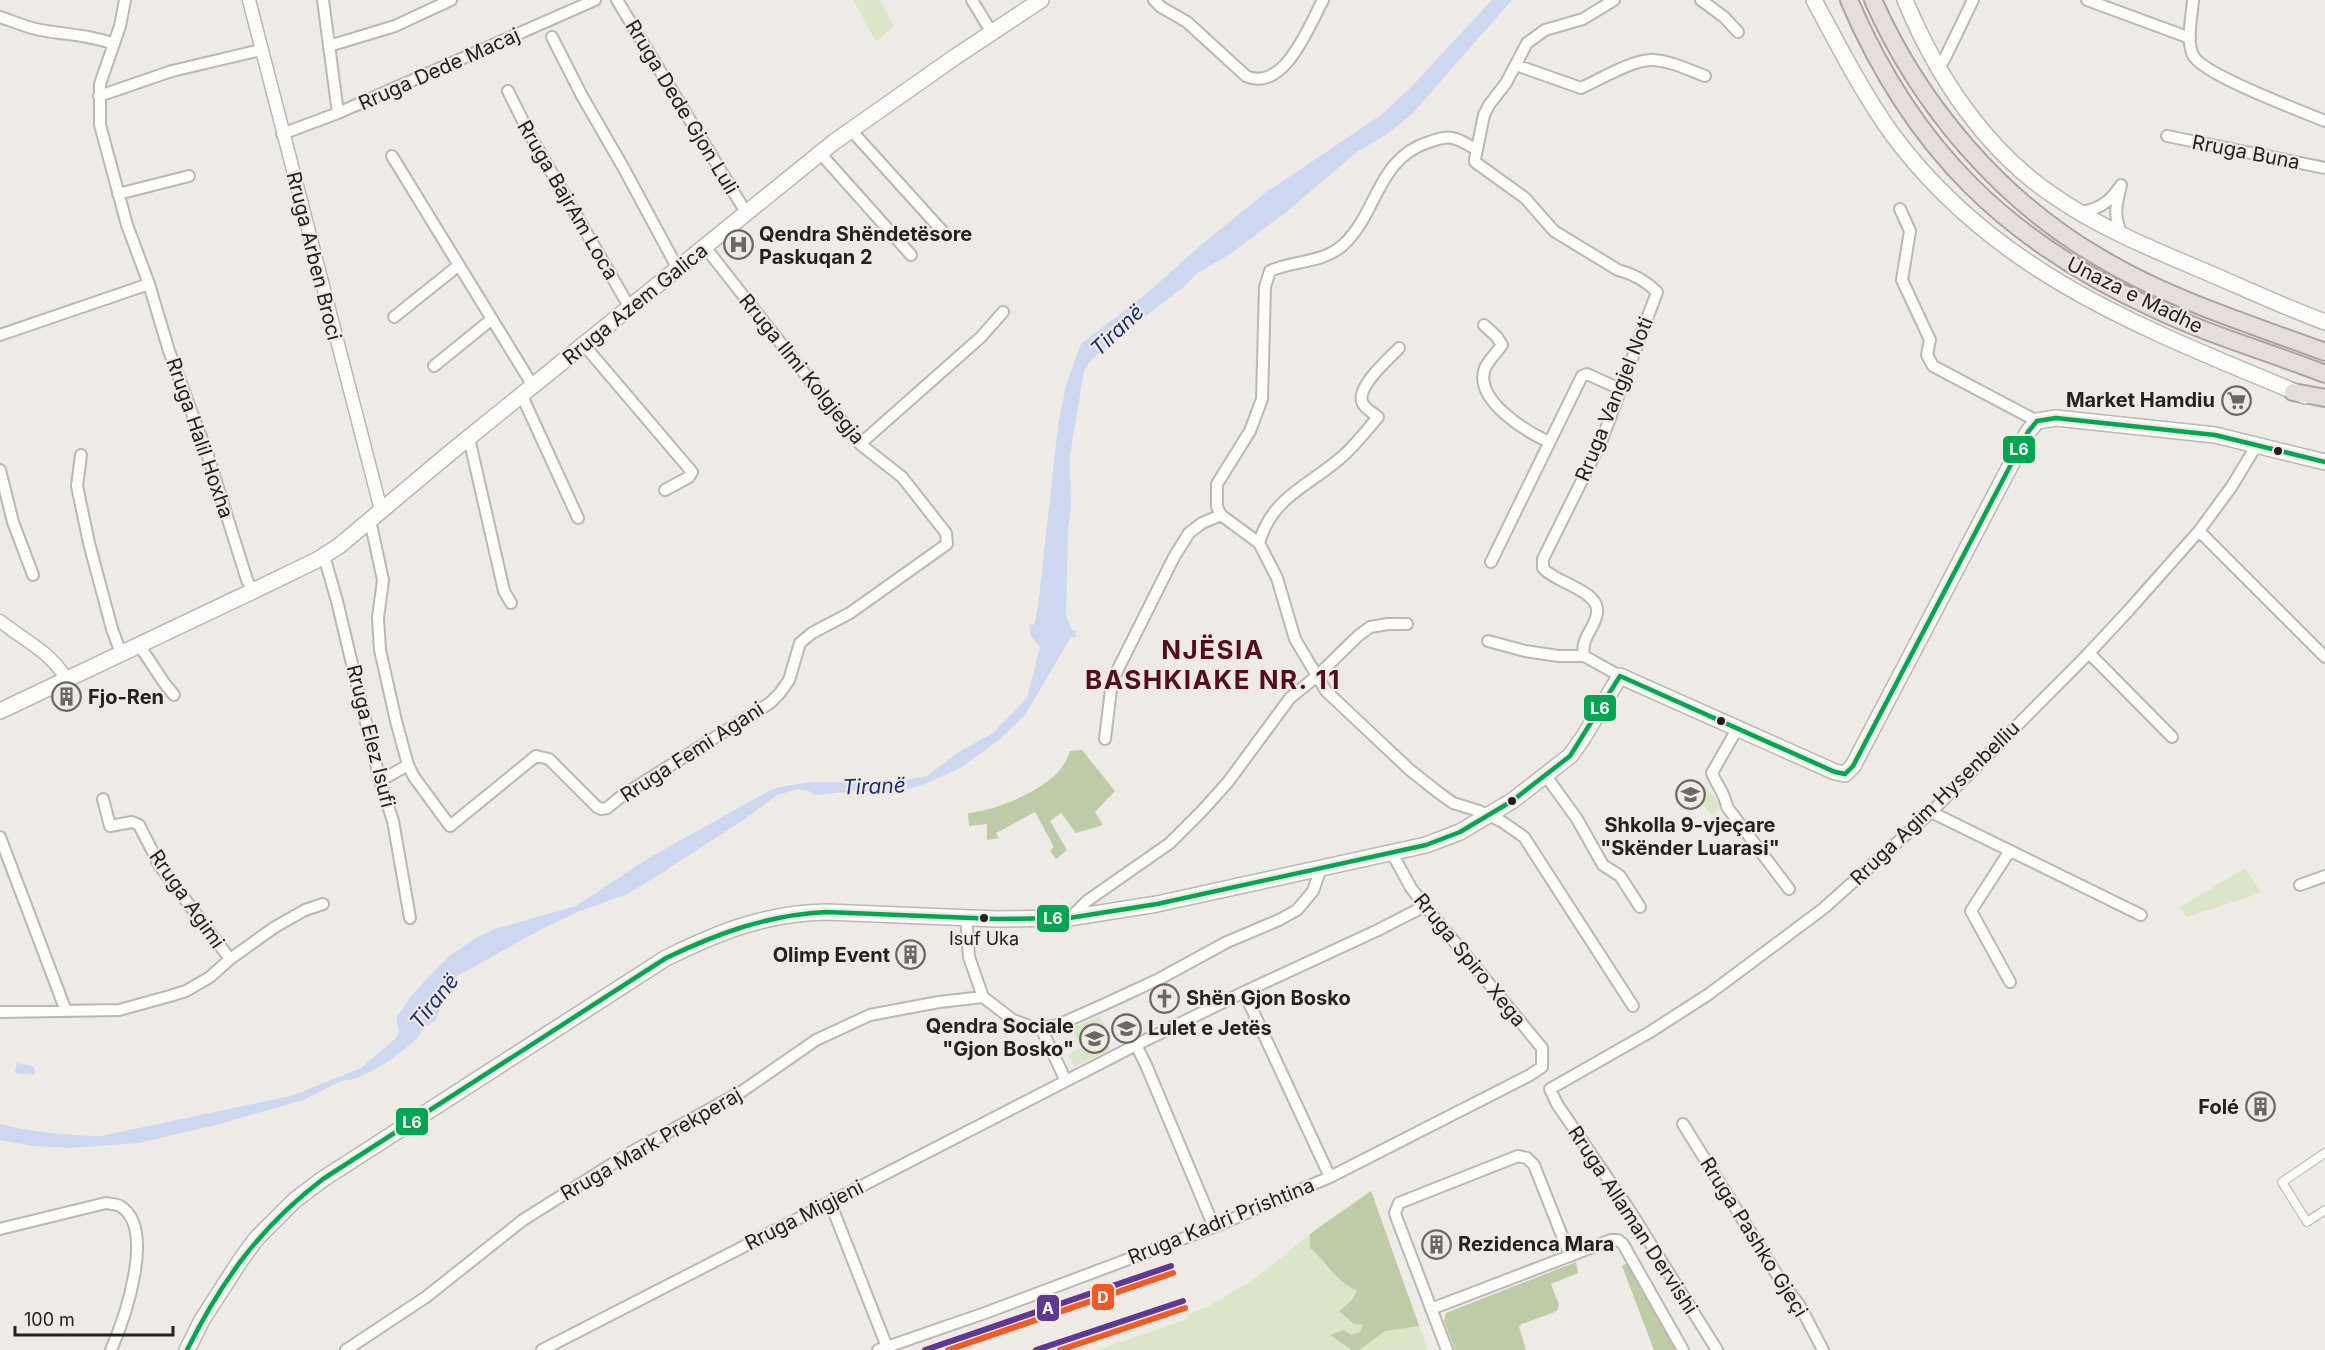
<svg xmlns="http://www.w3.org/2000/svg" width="2325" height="1350" viewBox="0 0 2325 1350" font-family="Inter,sans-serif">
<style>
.green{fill:#dbe6c9}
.forest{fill:#becba7}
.water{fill:#cdd8f0}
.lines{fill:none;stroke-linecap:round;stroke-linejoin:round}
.pedestrian-casing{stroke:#bbb7b4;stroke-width:10}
.minor-casing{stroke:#bbb7b4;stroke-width:14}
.tertiary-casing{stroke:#bbb7b4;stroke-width:15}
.secondary-casing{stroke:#bbb7b4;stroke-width:18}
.trunk-casing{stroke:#aea29d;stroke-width:20}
.pedestrian{stroke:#fcfcfb;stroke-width:8}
.minor{stroke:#fcfcfb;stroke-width:10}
.tertiary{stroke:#fcfcfb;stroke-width:12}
.secondary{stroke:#fcfcfb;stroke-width:15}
.trunk{stroke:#e6deda;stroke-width:16}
.bus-1-casing{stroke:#f1e9e3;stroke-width:9}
.bus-1{stroke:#00a651;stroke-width:4.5}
.rail-1-casing{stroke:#f1e9e3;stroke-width:10}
.rail-2-casing{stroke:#f1e9e3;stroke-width:10}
.rail-1{stroke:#5f3892;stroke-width:6}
.rail-2{stroke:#f15a24;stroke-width:6}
.bus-dot{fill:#24211f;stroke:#f1e9e3;stroke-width:2}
.labels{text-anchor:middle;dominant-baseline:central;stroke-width:4.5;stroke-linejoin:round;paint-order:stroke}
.bus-label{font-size:18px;fill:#24211f;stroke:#f1e9e3}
.street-label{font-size:20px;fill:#24211f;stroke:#f1e9e3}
.poi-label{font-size:20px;font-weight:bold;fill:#24211f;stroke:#f1e9e3;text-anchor:start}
.water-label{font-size:21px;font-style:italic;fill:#153375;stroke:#f1e9e3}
.district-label{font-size:26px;font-weight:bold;letter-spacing:1.5px;fill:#530d1b;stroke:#f1e9e3}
.line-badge{stroke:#f1e9e3;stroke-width:2}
.badge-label{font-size:16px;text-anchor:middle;font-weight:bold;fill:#fff}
</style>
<rect width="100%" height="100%" fill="#eeeae6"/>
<!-- green -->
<path class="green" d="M853,0h27l14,27 -18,14z
M1705,786l18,20 -11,9 -17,-20z
M2245,868l16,25 -74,24 -7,-10z
M1100,1016l8,17 -28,13 -8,-18z
M1105,1037l6,12 -37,18 -6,-13z
M1371,1191l57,159h-330l90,-31 -1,-4 22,-9 45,-27 74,-59z"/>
<!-- forest -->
<path class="forest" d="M1082,750l33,41 -20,21 8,13 -27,8 -15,-20 -11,8 17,29 -11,9 -6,-8 4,-4 -19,-35 -39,21 3,5 -12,2v-16l-18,2 -1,-13c27,-2 82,-24 96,-49 3,-4 4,-9 6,-13z
M1371,1191l48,135 -34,5 -26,19h-7l-22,-15 14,-5 7,5 9,-3 3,-7 -9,-1 -15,-13 12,-10 6,-10c-24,-12 -28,-27 -47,-43v-14z
M1576,1262l2,11 -27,11 8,21 -2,6 -35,13 -3,3 7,23h-71l-11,-29 2,-8z
M1628,1262l48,88h-22l-32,-84z"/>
<!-- water -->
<path class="water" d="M1492,0h20l-101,115 -24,19 -30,18 -67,57 -60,45 -33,19 -12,13 -75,57 -19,17 -7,11 -14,84 1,52 -3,24 -2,85 6,14 4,1 -1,6h-4l-46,78 -26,25 -39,28 -38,17 -20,6h-47l-40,4 -8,-5 -9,-1 -21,6 -35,26 -93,60 -22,13 -49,18 -34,16 -87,48 -9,12 -12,32 -13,8 -5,10 -7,6 -19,15 -22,13 -16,7 -13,2 -38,19 -87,25 -77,18 -69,5 -37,-2 -33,-6v-16c31,8 70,12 101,12l190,-40 70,-28 36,-31 2,-6 -3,-13 16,-23 25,-27 15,-14 24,-16 19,-9 81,-23 71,-47 122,-68 11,-4 31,-5 81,1 35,-7 33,-25 33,-18 34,-35 13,-51 -9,-11 -2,-12 5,1 4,-18 20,-182 8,-40 15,-41 65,-50 54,-48 65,-53 116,-78 31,-29z
M17,1061l3,3 13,2 2,4v5l-20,-2z"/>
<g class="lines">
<defs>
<path id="pedestrian" d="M2325,1153l-43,29 25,40 18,-12"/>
<path id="minor" d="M125,0l-5,26 -20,58v41l27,100 22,59 20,67 39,105 39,124 6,11
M323,0l15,113
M617,0l130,214
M972,0l20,33
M1154,0l7,7 26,15 59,54c38,17 63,-50 77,-76
M1701,0l23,17 14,15
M2087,0l103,38
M2193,0c-1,16 -7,41 0,55 8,19 108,56 132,66
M0,17c12,4 24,9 36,12 27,6 52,5 78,15
M552,37l30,59 41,71 55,102
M329,46l66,-20 56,-26
M1516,65l65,23c18,-8 51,-28 70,-28 18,0 38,10 54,16
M1937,68l7,-8 29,-60
M508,91l23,46 99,171
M99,96l73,-25 89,-21
M850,129l95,105
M282,134l56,-21 257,-113
M2167,136l158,32
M1477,150c-7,-4 -17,-11 -25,-12 -7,-2 -16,2 -23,4 -52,16 -51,71 -86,103 -21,19 -50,15 -73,26l-5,16 -3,112 -12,32 -33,53v23l4,8 38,28 18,35 18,61 31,52 84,79 29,23 14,10 26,8 22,10 23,16 109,169
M820,153l91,102
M392,156l141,230
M2121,185c-5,21 -8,30 1,50
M118,194l71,-18
M1900,209l10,22 -8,49 28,60 -3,15 6,11 104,55
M2081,212c17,-3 28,-9 38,-24
M394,317l65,-52
M1484,325l13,12 5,8c-5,7 -13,15 -17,23 -12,32 42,64 64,74
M0,335l149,-51
M584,345l108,127 -3,5 -24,13
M434,366l58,-47
M522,396l56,122
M469,438l35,153 7,12
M860,444l121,-107 22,-25
M81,455l-4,31 12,57 23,86 9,24
M0,470l13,52 20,53
M370,520l13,60 -5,38 2,32 16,71 12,44 6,12 36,49 86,-70 13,3 48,48 4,2 6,-1 16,-13 147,-92 10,-10 9,-13 11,-37 12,-10 38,-20 97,-69 -1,-11 -44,-56 -42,-33 -155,-197
M2199,531l126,126
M1259,543c14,-48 51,-57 85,-88 12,-11 23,-25 34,-38 -4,-3 -12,-8 -15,-13 -9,-16 26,-45 36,-56
M324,556l13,45 43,180 13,40 17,97
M1491,562l91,-186 5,-2 33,15
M1488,641l37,10 34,5h25l36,20
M139,645l26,39 9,11
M2089,653l83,84
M1584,656c-4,-18 11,-27 13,-43 3,-23 -42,-30 -54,-45v-9l58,-117 56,-150c-11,-11 -23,-18 -39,-22l-64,-39 -29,-33 -50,-36v-3l9,-44 5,-10 17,-22 21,-40 18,-13 38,-11 31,-19
M1737,729l-25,44c5,13 13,20 15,34l62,82
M1105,739l7,-58 62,-124 15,-24 13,-10 19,-8
M1546,776l31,43 26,46 17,11 20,31
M380,781l28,-16
M103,799l7,27 22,-4 7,3 21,41 70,93
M1931,812l210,103
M0,837l66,174
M2009,852l-38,59 39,71
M2300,885l25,-9
M966,917l3,40 14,40 30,23 19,7 9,1 17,-3 47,-21 54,-25 68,-37 52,-22 18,-10 16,-19 8,-23
M1070,918l17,-17 83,-58 32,-32 26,-29 62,-84 27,-22 41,-40 12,-9 18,-3h19
M1244,992l86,185
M0,1012l119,-2 51,-14 16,-5 24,-14 20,-18 45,-32 30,-17 18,-6
M1041,1028l25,53
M1136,1045l10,20 68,162
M1683,1124l98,157 19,25 23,44
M830,1202l57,145
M0,1229l106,-26c4,1 10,1 14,3 37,22 4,114 -9,144
M1431,1309l180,-69h7l5,4 60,106
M346,1350l80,-53 97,-77 105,-66 113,-62 75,-52 54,-25 69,-13 44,-5
M542,1350l594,-305 108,-53 132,-61 49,-25
M878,1350l107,-37 229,-86 116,-50 200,-102 12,-8v-19l-117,-142 -14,-18 -19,-35
M1447,1350l-50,-131 -2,-6 4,-10 119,-47 9,2 7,7 36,91
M1717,1350l-87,-139 -73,-107 -7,-15 100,-57 59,-38 115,-86 107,-96 158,-159 40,-43 70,-79 33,-45 24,-40"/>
<path id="tertiary" d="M249,0l132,510
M0,621c25,20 48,29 66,57"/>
<path id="secondary" d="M1814,0c24,45 48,92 78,134 105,142 256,196 413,262
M1905,0c31,75 80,150 149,196 46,32 98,53 150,75 40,17 80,36 121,51
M0,711l253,-120 64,-31 22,-14 112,-94 383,-310 121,-85 86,-57
M187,1350l15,-30 38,-59 16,-22 39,-39 28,-21 343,-221c53,-26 100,-45 160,-46l171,7 72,-1 88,-14 269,-59 34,-13 52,-31 58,-45 13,-18 37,-62 215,96 10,2 8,-8 175,-334 9,-11 19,-3 159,17 110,27"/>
<path id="trunk" d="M1849,0c64,150 158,241 306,309 54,26 114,43 170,65
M1873,0c47,106 128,201 229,259 69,41 148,65 223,93
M2293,392l32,6"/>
</defs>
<!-- pedestrian casing -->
<use href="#pedestrian" class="pedestrian-casing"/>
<!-- minor casing -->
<use href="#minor" class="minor-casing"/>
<!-- tertiary casing -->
<use href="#tertiary" class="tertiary-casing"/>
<!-- secondary casing -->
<use href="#secondary" class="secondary-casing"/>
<!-- trunk casing -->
<use href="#trunk" class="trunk-casing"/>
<!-- pedestrian -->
<use href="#pedestrian" class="pedestrian"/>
<!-- minor -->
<use href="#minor" class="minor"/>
<!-- tertiary -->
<use href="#tertiary" class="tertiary"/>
<!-- secondary -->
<use href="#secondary" class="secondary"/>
<!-- trunk -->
<use href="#trunk" class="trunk"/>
<defs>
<path id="bus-1" d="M187,1350c35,-70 73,-123 136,-171l343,-221c52,-25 102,-43 160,-46l171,7 72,-1 88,-14 269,-59 34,-13 52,-31 58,-45 50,-80 215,96 10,2 8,-8 175,-334 9,-11 19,-3 159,17 110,27"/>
</defs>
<!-- bus-1 casing -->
<use href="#bus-1" class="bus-1-casing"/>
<!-- bus-1 -->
<use href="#bus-1" class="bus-1"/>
<defs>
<path id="rail-1" d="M925,1350l246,-84
M1036,1350l147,-49"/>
<path id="rail-2" d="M948,1350l225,-77
M1060,1350l125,-42"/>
</defs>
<!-- rail-1 casing -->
<use href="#rail-1" class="rail-1-casing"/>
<!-- rail-2 casing -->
<use href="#rail-2" class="rail-2-casing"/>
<!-- rail-1 -->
<use href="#rail-1" class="rail-1"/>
<!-- rail-2 -->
<use href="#rail-2" class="rail-2"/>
</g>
<!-- icons -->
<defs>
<symbol id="hospital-ring" viewBox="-11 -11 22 22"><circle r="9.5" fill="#f1e9e3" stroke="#6b6765" stroke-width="1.5"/><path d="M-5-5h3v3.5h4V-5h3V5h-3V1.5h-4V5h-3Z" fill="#6b6765"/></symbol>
<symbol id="supermarket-ring" viewBox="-11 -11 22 22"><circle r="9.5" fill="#f1e9e3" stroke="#6b6765" stroke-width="1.5"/><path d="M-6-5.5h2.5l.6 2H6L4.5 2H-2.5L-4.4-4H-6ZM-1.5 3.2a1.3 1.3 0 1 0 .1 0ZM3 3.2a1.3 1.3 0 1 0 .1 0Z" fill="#6b6765"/></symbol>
<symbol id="building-ring" viewBox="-11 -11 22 22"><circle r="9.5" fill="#f1e9e3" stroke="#6b6765" stroke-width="1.5"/><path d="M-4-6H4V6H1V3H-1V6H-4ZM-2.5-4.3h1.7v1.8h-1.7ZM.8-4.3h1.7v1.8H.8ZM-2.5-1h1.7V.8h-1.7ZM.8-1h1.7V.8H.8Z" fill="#6b6765"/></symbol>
<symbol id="school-ring" viewBox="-11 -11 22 22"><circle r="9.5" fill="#f1e9e3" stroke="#6b6765" stroke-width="1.5"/><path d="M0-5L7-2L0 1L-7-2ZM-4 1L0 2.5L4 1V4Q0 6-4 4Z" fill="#6b6765"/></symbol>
<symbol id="church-ring" viewBox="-11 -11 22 22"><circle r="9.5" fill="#f1e9e3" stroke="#6b6765" stroke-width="1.5"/><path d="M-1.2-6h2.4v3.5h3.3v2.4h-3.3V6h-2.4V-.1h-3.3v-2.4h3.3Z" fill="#6b6765"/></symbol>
</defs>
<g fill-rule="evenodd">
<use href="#hospital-ring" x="722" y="228" width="33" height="33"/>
<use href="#supermarket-ring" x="2220" y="384" width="33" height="33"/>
<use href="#building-ring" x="50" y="680" width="33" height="33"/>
<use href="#school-ring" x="1674" y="778" width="33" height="33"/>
<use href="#building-ring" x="894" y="938" width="33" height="33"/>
<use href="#church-ring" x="1148" y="982" width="33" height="33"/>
<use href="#school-ring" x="1110" y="1012" width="33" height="33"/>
<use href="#school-ring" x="1078" y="1022" width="33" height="33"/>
<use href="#building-ring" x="2244" y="1090" width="33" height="33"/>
<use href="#building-ring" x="1420" y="1228" width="33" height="33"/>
</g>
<!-- markers -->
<g class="bus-dot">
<circle cx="2278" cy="451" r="5"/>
<circle cx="1721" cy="721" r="5"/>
<circle cx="1512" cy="801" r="5"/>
<circle cx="984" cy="918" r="5"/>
</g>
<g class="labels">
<!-- bus labels -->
<g class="bus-label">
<text x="984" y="938">Isuf Uka</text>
</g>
<!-- street labels -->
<g class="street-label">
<text transform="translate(439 69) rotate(-24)">Rruga Dede Macaj</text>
<text transform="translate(682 107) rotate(59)">Rruga Dede Gjon Luli</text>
<text transform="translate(2246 152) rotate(11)">Rruga Buna</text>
<text transform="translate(568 200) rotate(60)">Rruga BajrAm Loca</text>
<text transform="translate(314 256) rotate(76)">Rruga Arben Broci</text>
<text transform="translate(2135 295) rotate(26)">Unaza e Madhe</text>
<text transform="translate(635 304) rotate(-39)">Rruga Azem Galica</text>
<text transform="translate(802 369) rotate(51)">Rruga Ilmi Kolgjegja</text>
<text transform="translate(1614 399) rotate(-68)">Rruga Vangjel Noti</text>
<text transform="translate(200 438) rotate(71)">Rruga Halil Hoxha</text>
<text transform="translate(371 736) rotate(76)">Rruga Elez Isufi</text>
<text transform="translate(692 752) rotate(-33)">Rruga Femi Agani</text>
<text transform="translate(1935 803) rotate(-44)">Rruga Agim Hysenbelliu</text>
<text transform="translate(187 899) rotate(55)">Rruga Agimi</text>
<text transform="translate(1470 960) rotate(51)">Rruga Spiro Xega</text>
<text transform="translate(651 1144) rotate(-30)">Rruga Mark Prekperaj</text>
<text transform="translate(804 1215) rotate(-27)">Rruga Migjeni</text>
<text transform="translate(1633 1220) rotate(57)">Rruga Allaman Dervishi</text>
<text transform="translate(1221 1221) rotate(-22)">Rruga Kadri Prishtina</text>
<text transform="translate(1754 1237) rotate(58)">Rruga Pashko Gjeçi</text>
</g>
<!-- poi labels -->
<g class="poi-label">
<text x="759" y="234">Qendra Shëndetësore<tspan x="759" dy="23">Paskuqan 2</tspan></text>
<text x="2215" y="400" text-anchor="end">Market Hamdiu</text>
<text x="88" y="697">Fjo-Ren</text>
<text x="1690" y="825" text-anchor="middle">Shkolla 9-vjeçare<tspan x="1690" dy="23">"Skënder Luarasi"</tspan></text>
<text x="890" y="955" text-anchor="end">Olimp Event</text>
<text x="1186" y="998">Shën Gjon Bosko</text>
<text x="1074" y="1026" text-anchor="end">Qendra Sociale<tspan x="1074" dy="23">"Gjon Bosko"</tspan></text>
<text x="1148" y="1028">Lulet e Jetës</text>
<text x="2239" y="1107" text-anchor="end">Folé</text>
<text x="1458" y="1244">Rezidenca Mara</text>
</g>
<!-- water labels -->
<g class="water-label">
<text transform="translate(1117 330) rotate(-43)">Tiranë</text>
<text transform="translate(874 786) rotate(-2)">Tiranë</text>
<text transform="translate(434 1001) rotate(-51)">Tiranë</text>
</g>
<!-- district labels -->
<g class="district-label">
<text x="1213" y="649">NJËSIA<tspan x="1213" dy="30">BASHKIAKE NR. 11</tspan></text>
</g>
</g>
<g class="line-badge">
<rect x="2002" y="435" width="34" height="29" rx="6" fill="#00a651"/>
<rect x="1583" y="694" width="34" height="28" rx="6" fill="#00a651"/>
<rect x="1036" y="904" width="34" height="29" rx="6" fill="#00a651"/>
<rect x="395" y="1107" width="34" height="29" rx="6" fill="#00a651"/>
<rect x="1091" y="1283" width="24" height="28" rx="6" fill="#f15a24"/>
<rect x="1036" y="1294" width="24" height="28" rx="6" fill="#5f3892"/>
</g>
<g class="badge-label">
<text x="2019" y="455">L6</text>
<text x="1600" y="714">L6</text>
<text x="1053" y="924">L6</text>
<text x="412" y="1128">L6</text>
<text x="1103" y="1303">D</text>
<text x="1048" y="1314">A</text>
</g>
<!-- scale -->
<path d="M15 1326v9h158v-9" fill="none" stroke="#24211f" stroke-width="3"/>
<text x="24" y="1326" font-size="18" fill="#24211f" stroke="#f1e9e3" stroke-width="4.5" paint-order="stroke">100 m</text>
</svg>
